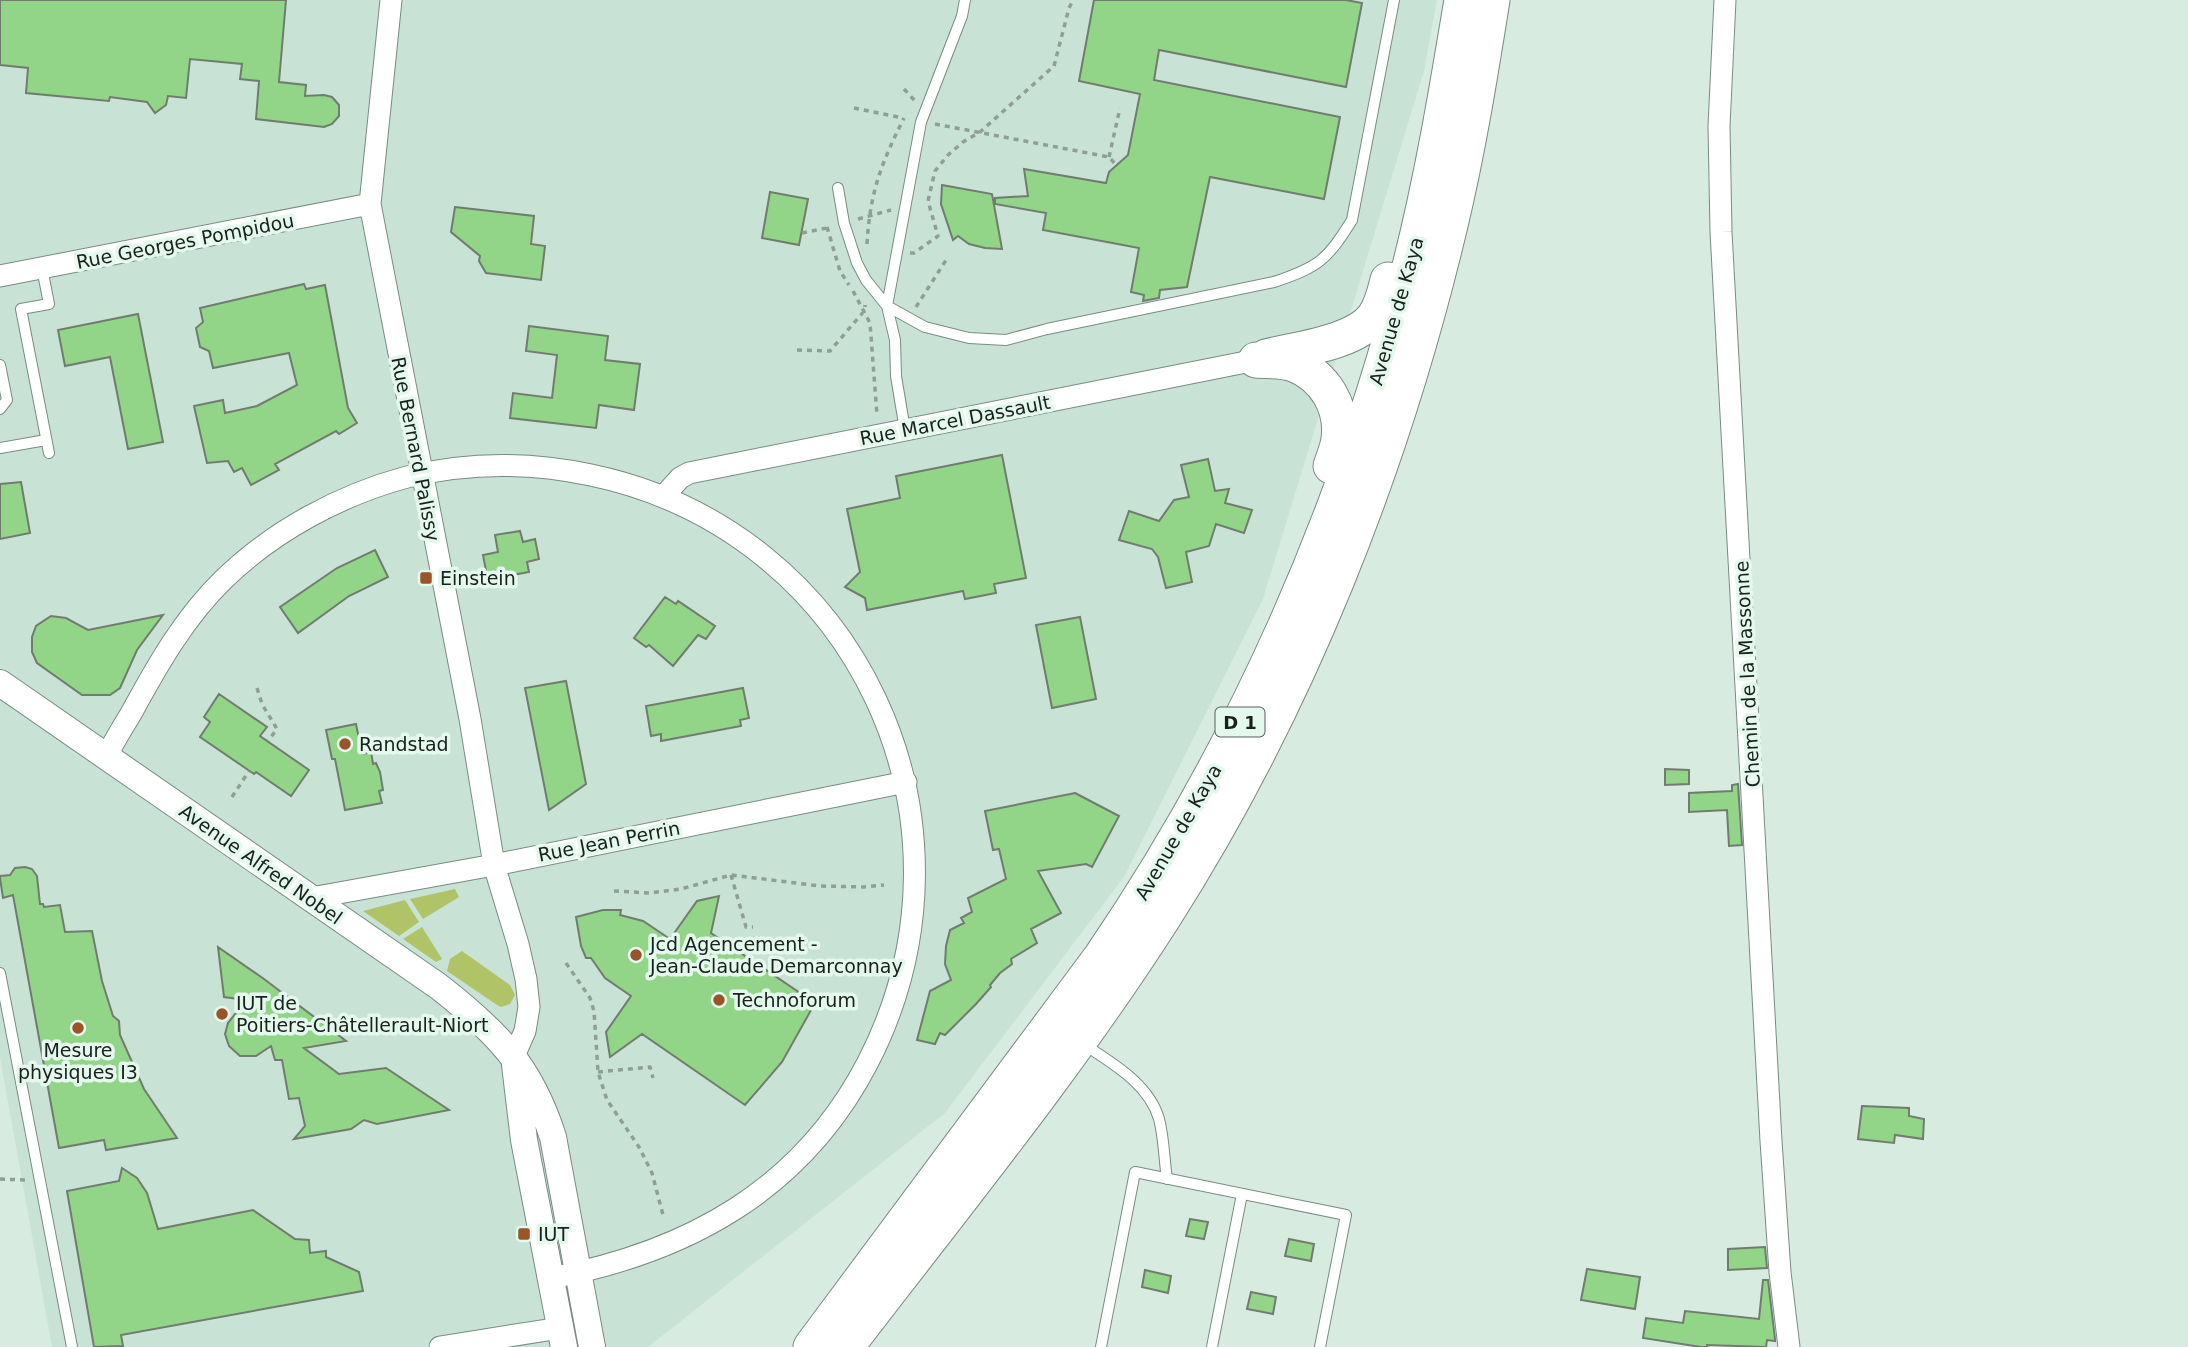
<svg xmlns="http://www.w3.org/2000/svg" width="2188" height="1347" viewBox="0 0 2188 1347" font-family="'DejaVu Sans',sans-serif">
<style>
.built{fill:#c8e3d5}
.green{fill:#b0c366}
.building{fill:#92d588;stroke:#717c6f;stroke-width:2}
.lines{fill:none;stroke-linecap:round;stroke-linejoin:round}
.service-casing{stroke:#7a8b83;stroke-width:12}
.minor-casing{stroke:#7a8b83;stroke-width:23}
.tertiary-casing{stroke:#7a8b83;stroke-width:28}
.primary-casing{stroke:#7a8b83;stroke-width:37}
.path{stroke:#8f9e96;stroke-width:3.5;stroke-dasharray:5 5;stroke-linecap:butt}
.service{stroke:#fff;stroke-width:10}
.minor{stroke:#fff;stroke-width:21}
.tertiary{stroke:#fff;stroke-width:26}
.primary{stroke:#fff;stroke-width:35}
.poi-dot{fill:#995429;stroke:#e5f8ee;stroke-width:2.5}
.labels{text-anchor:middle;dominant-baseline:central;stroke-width:7;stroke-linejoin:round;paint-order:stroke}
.shield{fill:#e5f8ee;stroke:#56615c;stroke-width:2}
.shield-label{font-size:18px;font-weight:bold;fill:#19201d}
.street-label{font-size:19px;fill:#19201d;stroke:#e5f8ee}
.poi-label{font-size:19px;fill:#19201d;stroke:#e5f8ee;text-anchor:start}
</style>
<rect width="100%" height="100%" fill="#d8ebe1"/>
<!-- built -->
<path class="built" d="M0,0h1437l-13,71 -161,528 -139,278 -179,236 -297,234h-596l-52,-289z"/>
<!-- green -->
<path class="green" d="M455,889l4,8 -36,22 -13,-20z
M405,900l14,22 -20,14 -36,-25z
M422,927l20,32 -6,3 -33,-23z
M462,951l48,34 5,10 -5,9 -9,3 -4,-2 -50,-34 3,-12z"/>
<!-- building -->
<path class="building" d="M0,0h286l-7,82 27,3 -1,11 19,-1 8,2 7,8v11l-7,8 -8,3 -68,-8 3,-38 -19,-2 2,-15 -52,-5 -4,39 -18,-2 -2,9 -11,8 -8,-11 -37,-5 -1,4 -83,-8 2,-25 -28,-3z
M1094,0h252l16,3 -16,84 -187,-37 -5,30 186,37 -16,82 -114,-22 -23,110 -27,3 -1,8 -16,3 1,-6 -13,-3 8,-44 -96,-18 3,-17 -51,-9v-6l33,-2 -4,-27 82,14 3,-11 19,-17 12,-61 -61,-13z
M942,185l50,9 10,55 -17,-1 -16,-4 -11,-8 -5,4 -12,-36z
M770,192l38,7 -9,46 -37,-7z
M455,207l79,9 -3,28 14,2 -4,34 -55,-7 -7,-12 1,-5 -29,-24z
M304,284l2,5 19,-4 23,123 9,15 -18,11 -3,-3 -61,33 4,6 -28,15 -9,-17 -8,4 -6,-11 -21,2 -13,-57 29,-6 2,13 32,-7 40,-21 -8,-32 -76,15 -4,-17 -9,-4 -4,-19 7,-6 -3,-14z
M138,314l25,128 -35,7 -18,-92 -45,9 -7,-36z
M529,326l79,10 -3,24 35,4 -6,46 -35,-5 -3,23 -86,-10 3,-25 39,5 5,-43 -31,-4z
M1002,455l24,123 -32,6 2,9 -31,6 -2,-8 -96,19 -2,-12 -20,-11 15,-15 -13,-63 53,-11 -4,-22z
M1208,459l7,32 14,-2 -4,14 27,7 -8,23 -28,-9 -7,22 -23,6 6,30 -26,6 -8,-31 -6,-8 -33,-9 10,-29 30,10 15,-21 15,-3 -8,-32z
M21,482l9,51 -30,6v-55z
M520,531l3,11 12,-3 4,20 -12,3 2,10 -27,5v-3l-15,2 -4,-21 15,-3 -3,-17z
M375,550l13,27 -39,19 -51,37 -18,-26 57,-39z
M665,597l11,7 2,-3 37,25 -9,13 -8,-4 -25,31 -24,-21 -3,2 -12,-9z
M163,615l-26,35 -17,38 -10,7h-28l-45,-32 -5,-11v-15l4,-11 15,-10 15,2 22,12z
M1080,617l16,82 -44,9 -16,-83z
M566,681l20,103 -37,26 -24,-122z
M743,688l6,30 -9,2 1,6 -80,15v-7l-10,2 -5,-30z
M219,694l48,33 -7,9 49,34 -18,26 -35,-24 -2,2 -54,-37 10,-15 -6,-5z
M356,724l6,30 9,-2 2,12 3,-1 4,9 3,18 -4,1 3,12 -37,7 -10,-51h-3l-6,-29z
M1665,769l24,1v14l-24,1z
M1738,784l4,61 -13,1 -2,-36 -38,2v-19l43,-2v-6z
M1075,793l44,23 -27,51 -6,-3 -48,7 23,42 -30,16 6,14 -26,16 1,5 -12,9 -10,12 1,2 -15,17 -31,31 -5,-2 -5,11 -18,-4 13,-49 21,-11 -6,-16 1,-18 4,-16 14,-7 -3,-5 11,-6 -4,-14 38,-19 -7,-30 -6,1 -8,-39z
M25,867l7,2 5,7 3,28h3l1,3 16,-2 5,27 27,-1 10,50 11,35 6,5 1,14 24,54 33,49 -71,12 -2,-10 -45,8 -46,-253 -10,3 -3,-20v-2l10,-1 5,-7z
M719,896l-8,37 104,70 -33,59 -37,43 -103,-71 -32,23 -4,-25 25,-36 -26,-18 -14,-20h-5l-5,-12 -5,-29 27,-7h18l-1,5 23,6 27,18 27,-38z
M218,947l46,32 82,62 -42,7 35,26 47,-6 63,42 -72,14 -13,-4 -13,9 -57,10 11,-13 -6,-28 -10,1 -7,-39h-7l-4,-14 -15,10h-16l-11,-10 -4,-12 3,-11 18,-23 -22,-3z
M1862,1106l47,2v8l15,3 -1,20 -28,-4 -1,8 -36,-4z
M122,1168l15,10 10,15 11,36 95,-19 42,29 14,1 1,13 16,-2v6l33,15 4,19 -242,44 2,11 -29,1 -27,-156 52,-10z
M1190,1219l18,3 -4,17 -18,-3z
M1289,1239l25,5 -3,17 -26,-5z
M1765,1247l2,21 -39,2v-21z
M1587,1269l53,8 -5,32 -54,-9z
M1145,1270l26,6 -3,17 -26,-6z
M1763,1280h5l7,59v2l-8,-1 -1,7 -59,-2v2h-6l-58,-9 3,-20 37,5 2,-12 74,8z
M1251,1292l25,5 -3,17 -26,-5z"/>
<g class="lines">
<defs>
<path id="service" d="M965,0l-3,16 -41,106 -34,184 38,21 44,11 37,2 41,-11 227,-47c45,-15 53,-22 78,-62l42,-220
M838,188l6,35 13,40 9,17 21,26 8,34 1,36 9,54
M42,268l7,36 -28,5 28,144
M0,365l7,35 -7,9
M0,448l46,-8
M0,973l72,374
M1082,1043c28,19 67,40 77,76 5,18 5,40 8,60
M1101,1347l34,-175 211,43 -26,132
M1212,1347l30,-153"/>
<path id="minor" d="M391,0l-21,204 100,515 24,146 24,79 8,35 3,28 -4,24 -11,25
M1725,0l-6,126 2,106 50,909 9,131 9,75
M0,276l370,-72
M663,497l17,-19 9,-5 567,-113
M107,756c7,-16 17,-30 26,-46 25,-46 52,-93 90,-130 50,-49 117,-85 184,-103 61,-15 123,-15 184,-2 266,56 401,346 277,587 -66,128 -180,190 -317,216
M311,898l183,-33 412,-83
M440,1347l120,-19"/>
<path id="tertiary" d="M0,683l438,303c58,45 92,79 115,151l39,210
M515,1065l9,75 40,207"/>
<path id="primary" d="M1266,357c31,-8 89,-14 108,-40 8,-11 11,-25 14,-37
M1256,360c12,1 27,0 38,4 31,12 49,43 45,75 -1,9 -5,18 -8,27
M811,1347l290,-390c142,-208 246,-443 308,-687 23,-89 38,-180 53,-270
M846,1347c108,-141 221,-279 317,-429 135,-211 229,-450 287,-693 18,-75 30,-150 42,-225"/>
</defs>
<!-- service casing -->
<use href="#service" class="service-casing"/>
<!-- minor casing -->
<use href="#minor" class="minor-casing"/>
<!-- tertiary casing -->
<use href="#tertiary" class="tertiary-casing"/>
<!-- primary casing -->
<use href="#primary" class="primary-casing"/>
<!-- path -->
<path class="path" d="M904,89l11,12
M854,108l49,10
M935,124l174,33 7,8
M1109,157l11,-49
M858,219l33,-9
M827,227l13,44 9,14
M802,233l25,-5
M867,244c3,-52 14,-80 37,-126
M910,253h4l24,-17 -10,-35 7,-30 13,-16 15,-13 17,-10 74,-66 15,-58 4,-8
M853,291l17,32 7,92
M916,307l32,-50
M797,350l33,1 35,-41v-5
M257,688l5,16 15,25 -9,12
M232,797l17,-26
M731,875l15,52h7
M614,891l36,2 31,-4 50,-14 89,11 43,1 21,-2
M566,963l24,35 4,13 4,61 9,28 32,47 13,26 11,42
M598,1072l52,-5 3,11
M0,1179l26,1"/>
<!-- service -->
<use href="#service" class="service"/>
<!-- minor -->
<use href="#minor" class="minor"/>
<!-- tertiary -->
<use href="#tertiary" class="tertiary"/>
<!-- primary -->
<use href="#primary" class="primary"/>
</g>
<!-- markers -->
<g class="poi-dot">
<rect x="419" y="571" width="14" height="14" rx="3.5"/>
<circle cx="345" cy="744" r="7"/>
<circle cx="636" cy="955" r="7"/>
<circle cx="719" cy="1000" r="7"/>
<circle cx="222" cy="1014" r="7"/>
<circle cx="78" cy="1028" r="7"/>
<rect x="517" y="1227" width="14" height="14" rx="3.5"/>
</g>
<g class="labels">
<!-- shield labels -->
<rect class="shield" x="1215.5" y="707.5" width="49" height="29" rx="5"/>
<g class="shield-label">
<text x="1240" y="722">D 1</text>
</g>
<!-- street labels -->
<g class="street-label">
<text transform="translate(185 241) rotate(-11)">Rue Georges Pompidou</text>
<text transform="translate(1396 311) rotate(-74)">Avenue de Kaya</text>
<text transform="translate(955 420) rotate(-11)">Rue Marcel Dassault</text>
<text transform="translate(416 449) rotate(79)">Rue Bernard Palissy</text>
<text transform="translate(1747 674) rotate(-93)">Chemin de la Massonne</text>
<text transform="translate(1178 832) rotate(-60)">Avenue de Kaya</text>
<text transform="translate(609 841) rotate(-11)">Rue Jean Perrin</text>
<text transform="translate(261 864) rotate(35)">Avenue Alfred Nobel</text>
</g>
<!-- poi labels -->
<g class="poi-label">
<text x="440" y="578">Einstein</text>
<text x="359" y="744">Randstad</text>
<text x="650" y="944">Jcd Agencement -<tspan x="650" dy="22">Jean-Claude Demarconnay</tspan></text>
<text x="733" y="1000">Technoforum</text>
<text x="236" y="1003">IUT de<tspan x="236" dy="22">Poitiers-Châtellerault-Niort</tspan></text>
<text x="78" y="1050" text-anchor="middle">Mesure<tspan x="78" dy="22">physiques I3</tspan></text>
<text x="538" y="1234">IUT</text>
</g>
</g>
</svg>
